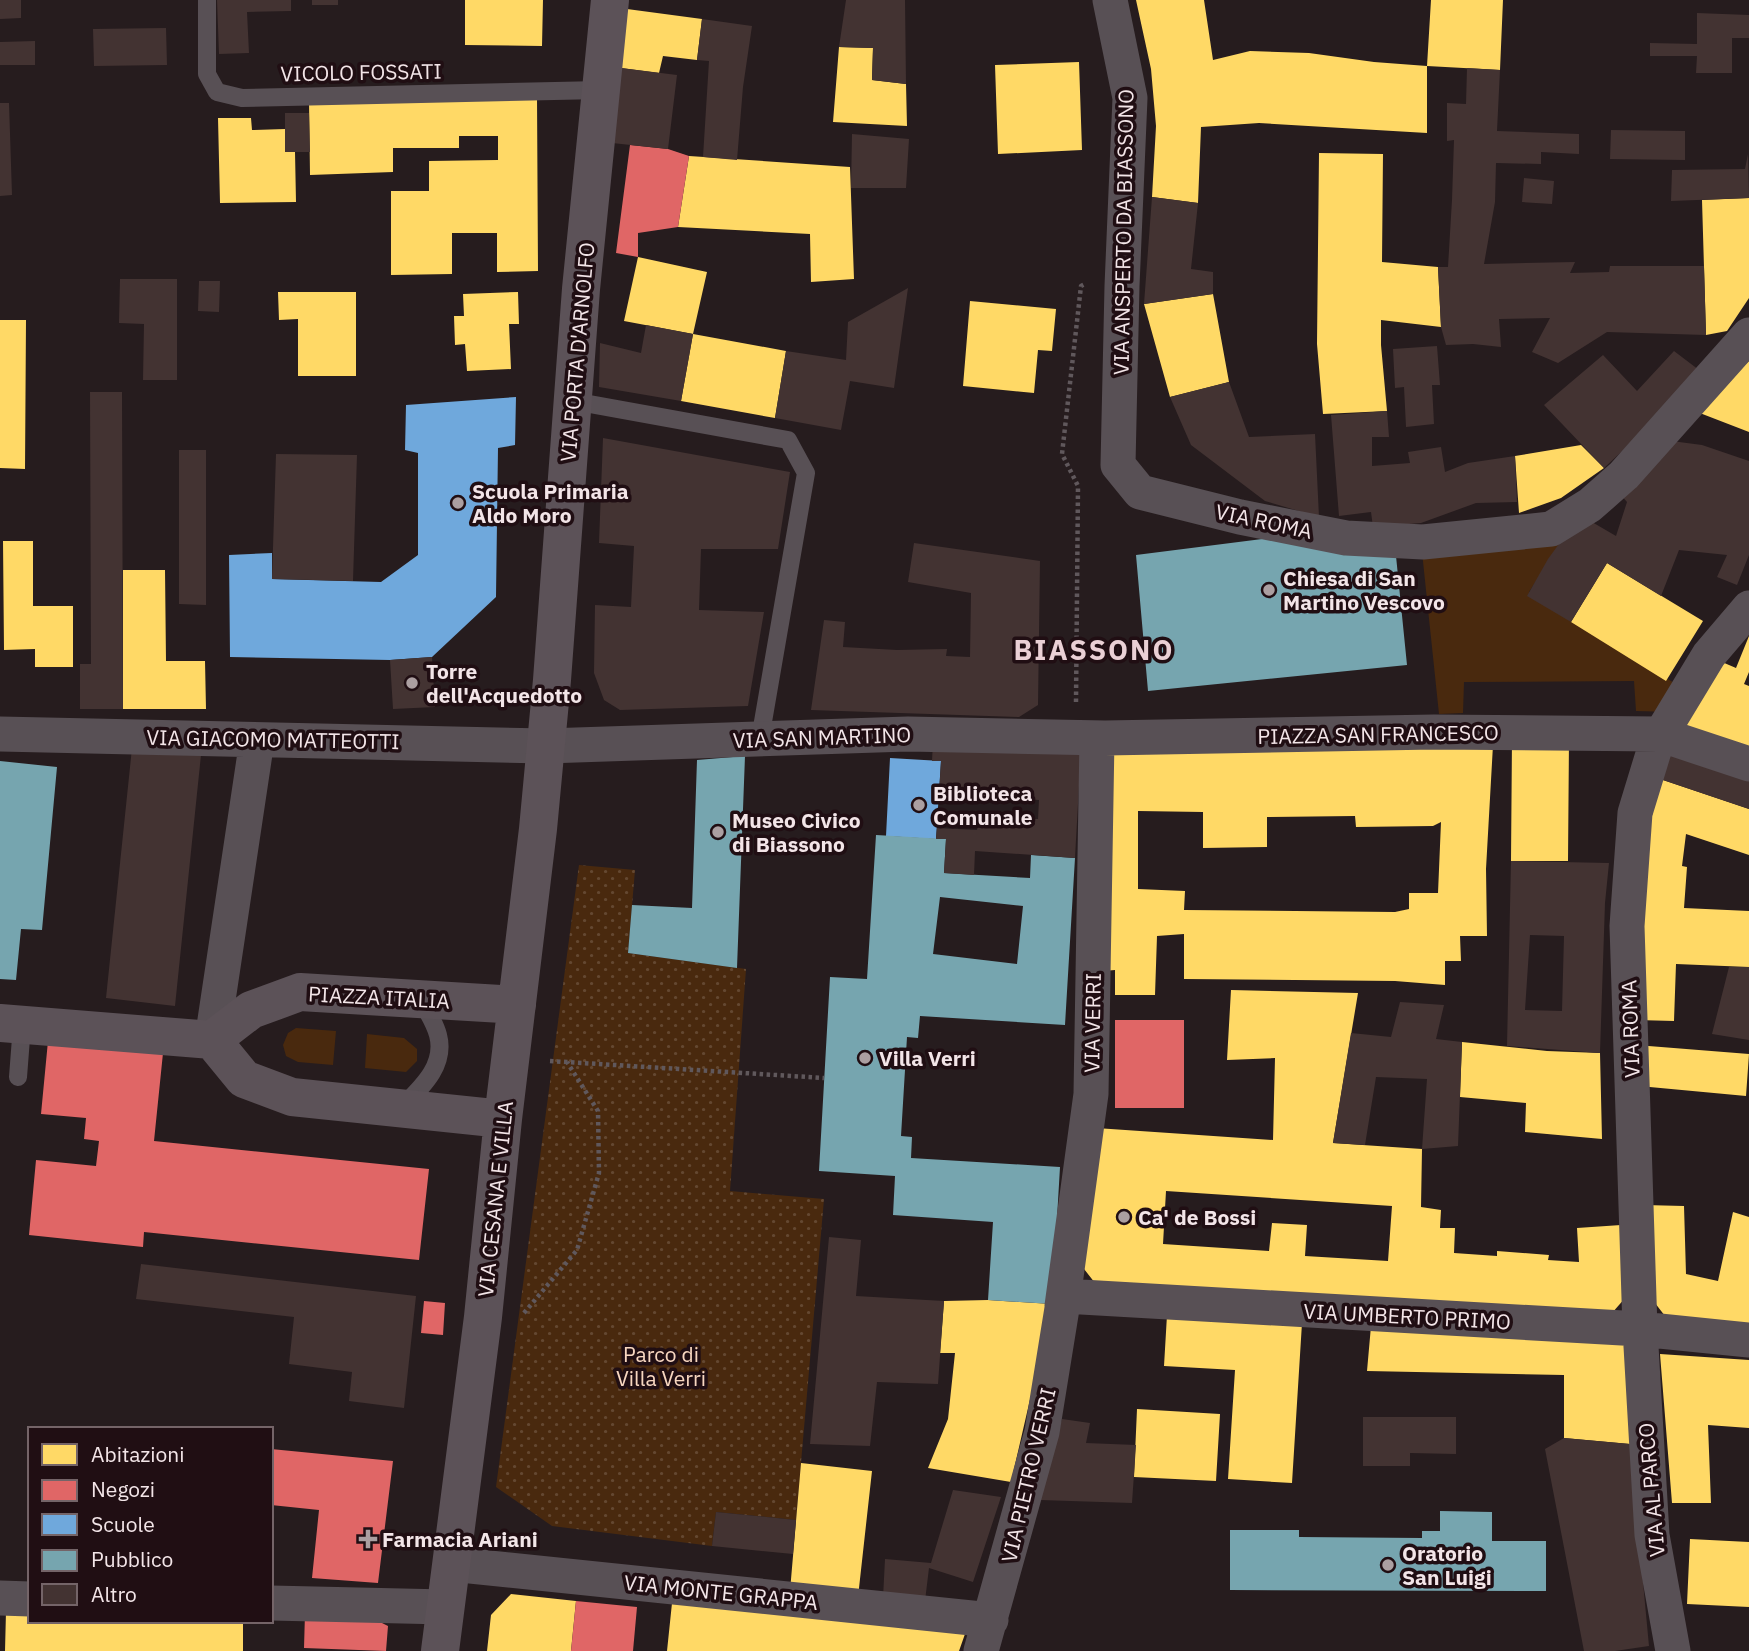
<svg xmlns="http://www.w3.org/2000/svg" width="1749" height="1651" viewBox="0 0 1749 1651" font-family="'IBM Plex Sans',sans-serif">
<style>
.green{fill:#49290e}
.garden{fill:url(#garden-dots)}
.homes{fill:#ffd966;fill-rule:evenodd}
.shops{fill:#e06666}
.schools{fill:#6fa8dc}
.public{fill:#76a5af;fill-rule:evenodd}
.building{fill:#433332;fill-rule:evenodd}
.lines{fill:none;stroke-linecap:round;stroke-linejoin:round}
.path{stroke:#60585c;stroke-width:4.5;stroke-dasharray:3.5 3.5;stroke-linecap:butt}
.lane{stroke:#585055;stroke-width:18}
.street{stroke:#585055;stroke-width:35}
.secondary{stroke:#5c5258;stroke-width:38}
.poi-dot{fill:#ab9fa1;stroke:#200e13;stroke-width:2.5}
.labels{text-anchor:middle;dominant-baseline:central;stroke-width:7;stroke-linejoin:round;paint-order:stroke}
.street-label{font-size:21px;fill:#f3e5e8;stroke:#200e13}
.poi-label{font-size:21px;font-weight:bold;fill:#f3e5e8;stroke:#200e13;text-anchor:start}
.park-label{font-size:21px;fill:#f8d7c0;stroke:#200e13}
.district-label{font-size:28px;font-weight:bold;letter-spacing:2px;fill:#ead0d5;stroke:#200e13}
</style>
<defs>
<pattern id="garden-dots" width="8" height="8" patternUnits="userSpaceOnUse" patternTransform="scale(1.75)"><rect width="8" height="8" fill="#49290e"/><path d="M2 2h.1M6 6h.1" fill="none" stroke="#644831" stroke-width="1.8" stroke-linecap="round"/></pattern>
</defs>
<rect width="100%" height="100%" fill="#261c1e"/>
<!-- green -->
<path class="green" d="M1567,533l-38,59 158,99 -14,21 -37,-1 -2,-30 -170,1 -1,31 -24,1 -17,-162z
M296,1028l40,3 -3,34 -35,-3 -12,-6 -3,-11 5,-12z
M367,1034l37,4 13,11v12l-11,11 -41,-4z"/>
<!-- garden -->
<path class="garden" d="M579,865l56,5 -7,83 118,16 -16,222 94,8 -28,321 -80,-8 -4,34 -160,-20 -56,-39z"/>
<!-- homes -->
<path class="homes" d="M465,0h78l-1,46 -77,-1z
M1136,0h68l9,60 37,-9 59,2 65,9 53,4 4,-66h72l-3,70 -73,-4v67l-168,-10 -58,4 -3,76 -46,-6 4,-71 -5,-57z
M627,9l75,10 -5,41 -34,-4 -4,17 -38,-5z
M839,47l34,1 -1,32 34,4 1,42 -74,-4z
M1079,62l3,88 -84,4 -3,-89z
M537,96l1,175 -41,1v-39h-45v41l-61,1v-84h38v-30l69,-1v-24h-39v12h-66v24l-83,3 -1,-74z
M218,118h33l1,12 33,-1v23h10l1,50 -76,1z
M1319,153l64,1 -1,108 56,5 3,60 -60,-7v25l6,66 -64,3 -6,-70z
M689,156l161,11 4,112 -43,3 -1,-48 -132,-7z
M1749,198v100l-22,33 -21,4 -4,-135z
M638,257l69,15 -14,62 -69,-13z
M278,292h78v84h-58v-57l-19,1z
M518,292l1,32h-10l2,45 -44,2 -2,-27 -10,1 -1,-29h10l-1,-22z
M1213,294l16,88 -59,15 -26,-93z
M970,301l86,8 -4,42 -14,-1 -4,43 -71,-7z
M0,320h26l-1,149 -25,-1z
M693,334l93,17 -11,67 -94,-17z
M1749,361v71l-57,-22z
M1581,445l23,23 -43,30 -42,15 -4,-57z
M3,541h30v65h40v61h-38v-18l-31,1z
M1607,563l96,58 -37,60 -95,-59z
M123,570h42l1,91h39l1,48h-83z
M1749,636v36l-5,12 5,2v66l-69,-23 35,-70 21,9z
M1512,738l57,1 -1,122h-57z
M1493,745l-7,124 1,67h-27l1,25h-16v24l-50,-4 -211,-2v-45l-27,2 -2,59h-40v-25l-12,1v-217zM1138,811l65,1v36l64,-1v-30l88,-1 1,11 77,-1 8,-4 -3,71h-29v16l-14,3 -211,-2 1,-19 -47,-2z
M1660,779l89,30v46l-63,-21 -4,32 5,1 -3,41 65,3v56l-73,-3 -2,57 -37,-1 -2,-127z
M1231,990l127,3 -25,150 89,6 -1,58 20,3 -1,18h15l-1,25 43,3v-5l52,4 -1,5 31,2 -2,-34 44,-3 5,72 -14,16 -517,-30 -18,-23 19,-132 177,12 2,-82 -48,2zM1166,1191l226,15 -4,55 -83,-5 2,-31 -35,-2 -3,28 -106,-7z
M1462,1042l85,9 53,2 2,86 -77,-7 1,-29 -66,-6z
M1636,1045l113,9 -3,42 -107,-10z
M1644,1205l40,1 2,68 32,7 15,-69 16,5v109l-84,-10 -17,-22z
M988,1300l64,4 -41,178 -83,-14 20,-49 7,-66h-15l4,-52z
M1167,1315l135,8 -10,160 -64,-4 7,-109 -71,-4z
M1371,1326l253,13 6,105 -66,-6v-63l-197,-4z
M1660,1354l89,6v68l-41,-3 3,78h-39z
M1137,1409l83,5 -4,67 -82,-4z
M801,1463l71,8 -14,126 -68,-6z
M1690,1539l59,3v65l-62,-3z
M511,1594l65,7 -5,50h-84l4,-36z
M672,1603l293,31 -6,17h-292z
M6,1611h24v10h213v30h-238z"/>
<!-- shops -->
<path class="shops" d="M630,145l38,4 21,7 -11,71 -40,6v24l-22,-4z
M1115,1020h69v88h-69z
M48,1041l115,12 -9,88 275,28 -10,91 -275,-28 -1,15 -114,-12 7,-75 60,6 3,-25 -15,-2 2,-21 -45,-4z
M424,1301l21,2 -2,32 -22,-2z
M271,1449l122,12 -15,122 -66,-5 7,-68 -48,-5z
M576,1601l61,6 -4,44h-62z
M305,1613l63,3 20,10 -2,25 -82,-3z"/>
<!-- schools -->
<path class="schools" d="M516,397l-1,48 -17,3 -2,149 -64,60 -42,3 -160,-3 -1,-102 43,-2v26l109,3 37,-27v-102l-13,-3 1,-45z
M890,758l51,3 -5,78 -50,-3z"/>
<!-- public -->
<path class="public" d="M1277,537l119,19 11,109 -259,26 -12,-136z
M745,756l-8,212 -109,-15 4,-48 60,3 5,-148z
M0,761l57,6 -15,163 -21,-1 -5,51 -16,-1z
M876,835l70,4 -2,34 86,5 1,-23 44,3 -10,167 -145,-9 -2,22 -11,-1 -6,99 11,1 -1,21 149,9 -8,137 -64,-4 5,-78 -100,-7 2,-39 -76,-5 11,-194 37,2zM940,897l83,9 -6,58 -84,-10z
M1440,1511l52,1v29h54v50l-316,-1v-60h69v7l123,1v-7h18z"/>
<!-- building -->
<path class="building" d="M0,0h21v18l-21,1z
M217,0h74v11l-44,1 2,41 -30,1z
M312,0h26v5h-26z
M846,0h59l1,84 -34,-4 1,-32 -34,-1z
M1697,13l52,2v23h-17v35h-36l1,-17h-47v-13l47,1z
M702,19l50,7 -9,61 -6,73 -34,-3 6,-96 -12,-1z
M166,28l1,37 -73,1 -1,-37z
M35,41v24h-35v-23z
M621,68l56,7 -9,74 -56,-6z
M1467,68l33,2 -3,61 82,3v20l-38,-2v12l-45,-1 -1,39 -11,62 91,-2 -5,11 39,-1 1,-6h94l2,69 -99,-3 -49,31 -26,-11 18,-34 -51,1 2,28 -28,-3 -27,1 -5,-18 -3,-60h10l4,-67 2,-60 -7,1v-38l19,1z
M0,103h9l3,92 -12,1z
M285,113h24l1,39h-25z
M1611,130l74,1v29l-75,-1z
M852,134l57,5 -3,49h-55z
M1748,154l1,44 -78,3 1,-31 73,-1z
M1524,178l30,3 -2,23 -30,-2z
M1152,197l46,6 -7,66 22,3v22l-69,10z
M120,279h57v101h-34l1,-56 -25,-1z
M199,281h21l-1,31 -21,-1z
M908,288l-14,100 -44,-7 -9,49 -66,-12 11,-67 60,9 2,-38z
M646,325l47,9 -12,67 -82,-14 1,-44 41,10z
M1437,346l3,39h-8l2,39 -28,3 -2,-40 -9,1 -2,-39z
M1674,351l25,19 -38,45 -57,53 -60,-63 59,-50 34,36z
M1229,382l20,55 66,-3 4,83 -54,-16 -74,-56 -21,-48z
M90,392h32l1,317h-43v-45h11z
M1387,411l2,26h-17v29l38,-3 -2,-11 33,-5 4,25 23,-9 47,-7 2,46 -41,1 -55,20 -48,4 -2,-15 -32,4 -8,-101z
M603,438l187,34 -12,77h-77l-2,61 65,2 -16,94 -128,4 -16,-10 -10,-27 1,-68 36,2 3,-61 -35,-3z
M1664,440l38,5 47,16v94l-12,30 -20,-8 10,-22 -48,-5 -18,46 -54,-33 -36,59 -44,-26 21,-37 32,-44 36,21 11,-34 -7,-8z
M179,450h27v155l-27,-1z
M276,454l81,1 -4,126 -81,-2z
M914,543l126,18 -2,144 -19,12 -208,-7 13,-90 21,2 -2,25 54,3 50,-1 -1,7 24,1 1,-64 -63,-11z
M432,657l3,50 -42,2 -3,-49z
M933,741l148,9 -6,108 -100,-7 -1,24 -30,-2 2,-34h-10l1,-11 40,2 1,-14 60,3 1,-19 -100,-6 2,-33h-9z
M132,748l69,7 -26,251 -69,-8z
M1669,749l80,29v31l-89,-30z
M1511,861l98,2 -4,40 -5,150 -93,-7zM1530,935l34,1 -2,75 -37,-1z
M1729,967h20v73l-37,-6z
M1400,1002l44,3 -8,34 26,3 -4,104 -36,3 5,-70 -51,-2 -11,68 -32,-2 18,-110 40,4z
M829,1237l32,3 -5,56 88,5 -6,83 -61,-2 -7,64 -60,-2z
M141,1264l275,32 -12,112 -55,-7 3,-29 -63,-8 5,-47 -158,-18z
M1363,1417h93v37l-46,-1v13h-47z
M1062,1419l28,4 -4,20 50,2 -4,58 -92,-3z
M1564,1438l66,6 19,202 -34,5h-31l-39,-202z
M953,1490l48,7 -28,85 -44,-14 -4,33 -42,-3 2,-39 46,4z
M716,1512l80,8 -3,34 -81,-8z"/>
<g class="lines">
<!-- path -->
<path class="path" d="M1076,702l2,-216 -16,-32 19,-168 4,-2
M550,1061l274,17
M524,1313l53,-63 22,-77 -1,-62 -31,-49"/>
<!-- lane -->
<path class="lane" d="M207,0v74l10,18 25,6 359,-8
M573,401l215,39 18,33 -46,266
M18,1077l4,-52
M403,1106c19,-19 43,-41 35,-71 -3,-12 -11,-24 -17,-35"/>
<!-- street -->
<path class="street" d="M1110,0l20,98 -8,188 -4,179 22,27 100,25 106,21 77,4 128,-13 39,-24 34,-30 125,-140
M0,734l546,12 362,-12 197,4 329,-6 225,2 90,30
M212,1040l45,-300
M1062,1306l29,-212 6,-356
M451,1564l540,56
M0,1598l30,1
M271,1603l175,4
M981,1651l61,-219 22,-136 576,33 109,11
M1673,1651l-21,-116 -12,-206 -13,-403 8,-113 22,-72 52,-86 40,-47"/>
<!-- secondary -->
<path class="secondary" d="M0,1023l212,17
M212,1040l39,-30 49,-18 217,13
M212,1040l32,39 48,18 211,22
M440,1651l43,-334 20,-198 35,-290 14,-149 29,-391 29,-289"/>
</g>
<!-- markers -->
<g class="poi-dot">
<circle cx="458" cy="503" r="7"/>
<circle cx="1269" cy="590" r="7"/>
<circle cx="412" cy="683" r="7"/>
<circle cx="919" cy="805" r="7"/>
<circle cx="718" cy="832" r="7"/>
<circle cx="865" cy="1058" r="7"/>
<circle cx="1124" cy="1217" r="7"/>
<path d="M364.5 1528.5h7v7h7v7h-7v7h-7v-7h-7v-7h7z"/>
<circle cx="1388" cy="1565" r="7"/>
</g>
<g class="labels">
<!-- street labels -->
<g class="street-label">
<text transform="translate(361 72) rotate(-1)">VICOLO FOSSATI</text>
<text transform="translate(1123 232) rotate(-89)">VIA ANSPERTO DA BIASSONO</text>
<text transform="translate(577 352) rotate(-85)">VIA PORTA D'ARNOLFO</text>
<text transform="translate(1264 521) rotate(12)">VIA ROMA</text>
<text transform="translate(1378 734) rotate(-1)">PIAZZA SAN FRANCESCO</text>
<text transform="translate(822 737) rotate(-2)">VIA SAN MARTINO</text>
<text transform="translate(273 739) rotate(1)">VIA GIACOMO MATTEOTTI</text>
<text transform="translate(379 997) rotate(3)">PIAZZA ITALIA</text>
<text transform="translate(1092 1023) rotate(-89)">VIA VERRI</text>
<text transform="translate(1630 1029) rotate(-92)">VIA ROMA</text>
<text transform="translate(495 1199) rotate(-84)">VIA CESANA E VILLA</text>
<text transform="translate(1407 1316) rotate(3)">VIA UMBERTO PRIMO</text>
<text transform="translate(1028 1475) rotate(-77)">VIA PIETRO VERRI</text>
<text transform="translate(1651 1490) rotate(-95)">VIA AL PARCO</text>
<text transform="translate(721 1592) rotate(6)">VIA MONTE GRAPPA</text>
</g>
<!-- poi labels -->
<g class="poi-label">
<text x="472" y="491">Scuola Primaria<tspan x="472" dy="24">Aldo Moro</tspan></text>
<text x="1283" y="578">Chiesa di San<tspan x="1283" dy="24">Martino Vescovo</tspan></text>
<text x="426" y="671">Torre<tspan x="426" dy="24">dell'Acquedotto</tspan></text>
<text x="933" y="793">Biblioteca<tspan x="933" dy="24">Comunale</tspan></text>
<text x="732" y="820">Museo Civico<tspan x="732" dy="24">di Biassono</tspan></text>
<text x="879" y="1058">Villa Verri</text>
<text x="1138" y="1217">Ca' de Bossi</text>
<text x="382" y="1539">Farmacia Ariani</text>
<text x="1402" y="1553">Oratorio<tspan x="1402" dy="24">San Luigi</tspan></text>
</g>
<!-- park labels -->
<g class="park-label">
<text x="661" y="1354">Parco di<tspan x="661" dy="24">Villa Verri</tspan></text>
</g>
<!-- district labels -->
<g class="district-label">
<text x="1094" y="649">BIASSONO</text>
</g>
</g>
<!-- legend -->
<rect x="28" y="1427" width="245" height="196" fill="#200e13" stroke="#746468" stroke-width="2"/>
<rect x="42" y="1444" width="35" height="21" fill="#ffd966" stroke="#746468" stroke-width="2"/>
<text x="91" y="1462" font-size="21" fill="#f3e5e8">Abitazioni</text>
<rect x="42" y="1480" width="35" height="21" fill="#e06666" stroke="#746468" stroke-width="2"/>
<text x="91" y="1497" font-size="21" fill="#f3e5e8">Negozi</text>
<rect x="42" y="1514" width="35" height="21" fill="#6fa8dc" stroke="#746468" stroke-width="2"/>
<text x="91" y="1532" font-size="21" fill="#f3e5e8">Scuole</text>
<rect x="42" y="1550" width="35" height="21" fill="#76a5af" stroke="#746468" stroke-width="2"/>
<text x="91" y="1567" font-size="21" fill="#f3e5e8">Pubblico</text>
<rect x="42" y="1584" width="35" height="21" fill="#433332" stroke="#746468" stroke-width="2"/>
<text x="91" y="1602" font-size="21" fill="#f3e5e8">Altro</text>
</svg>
